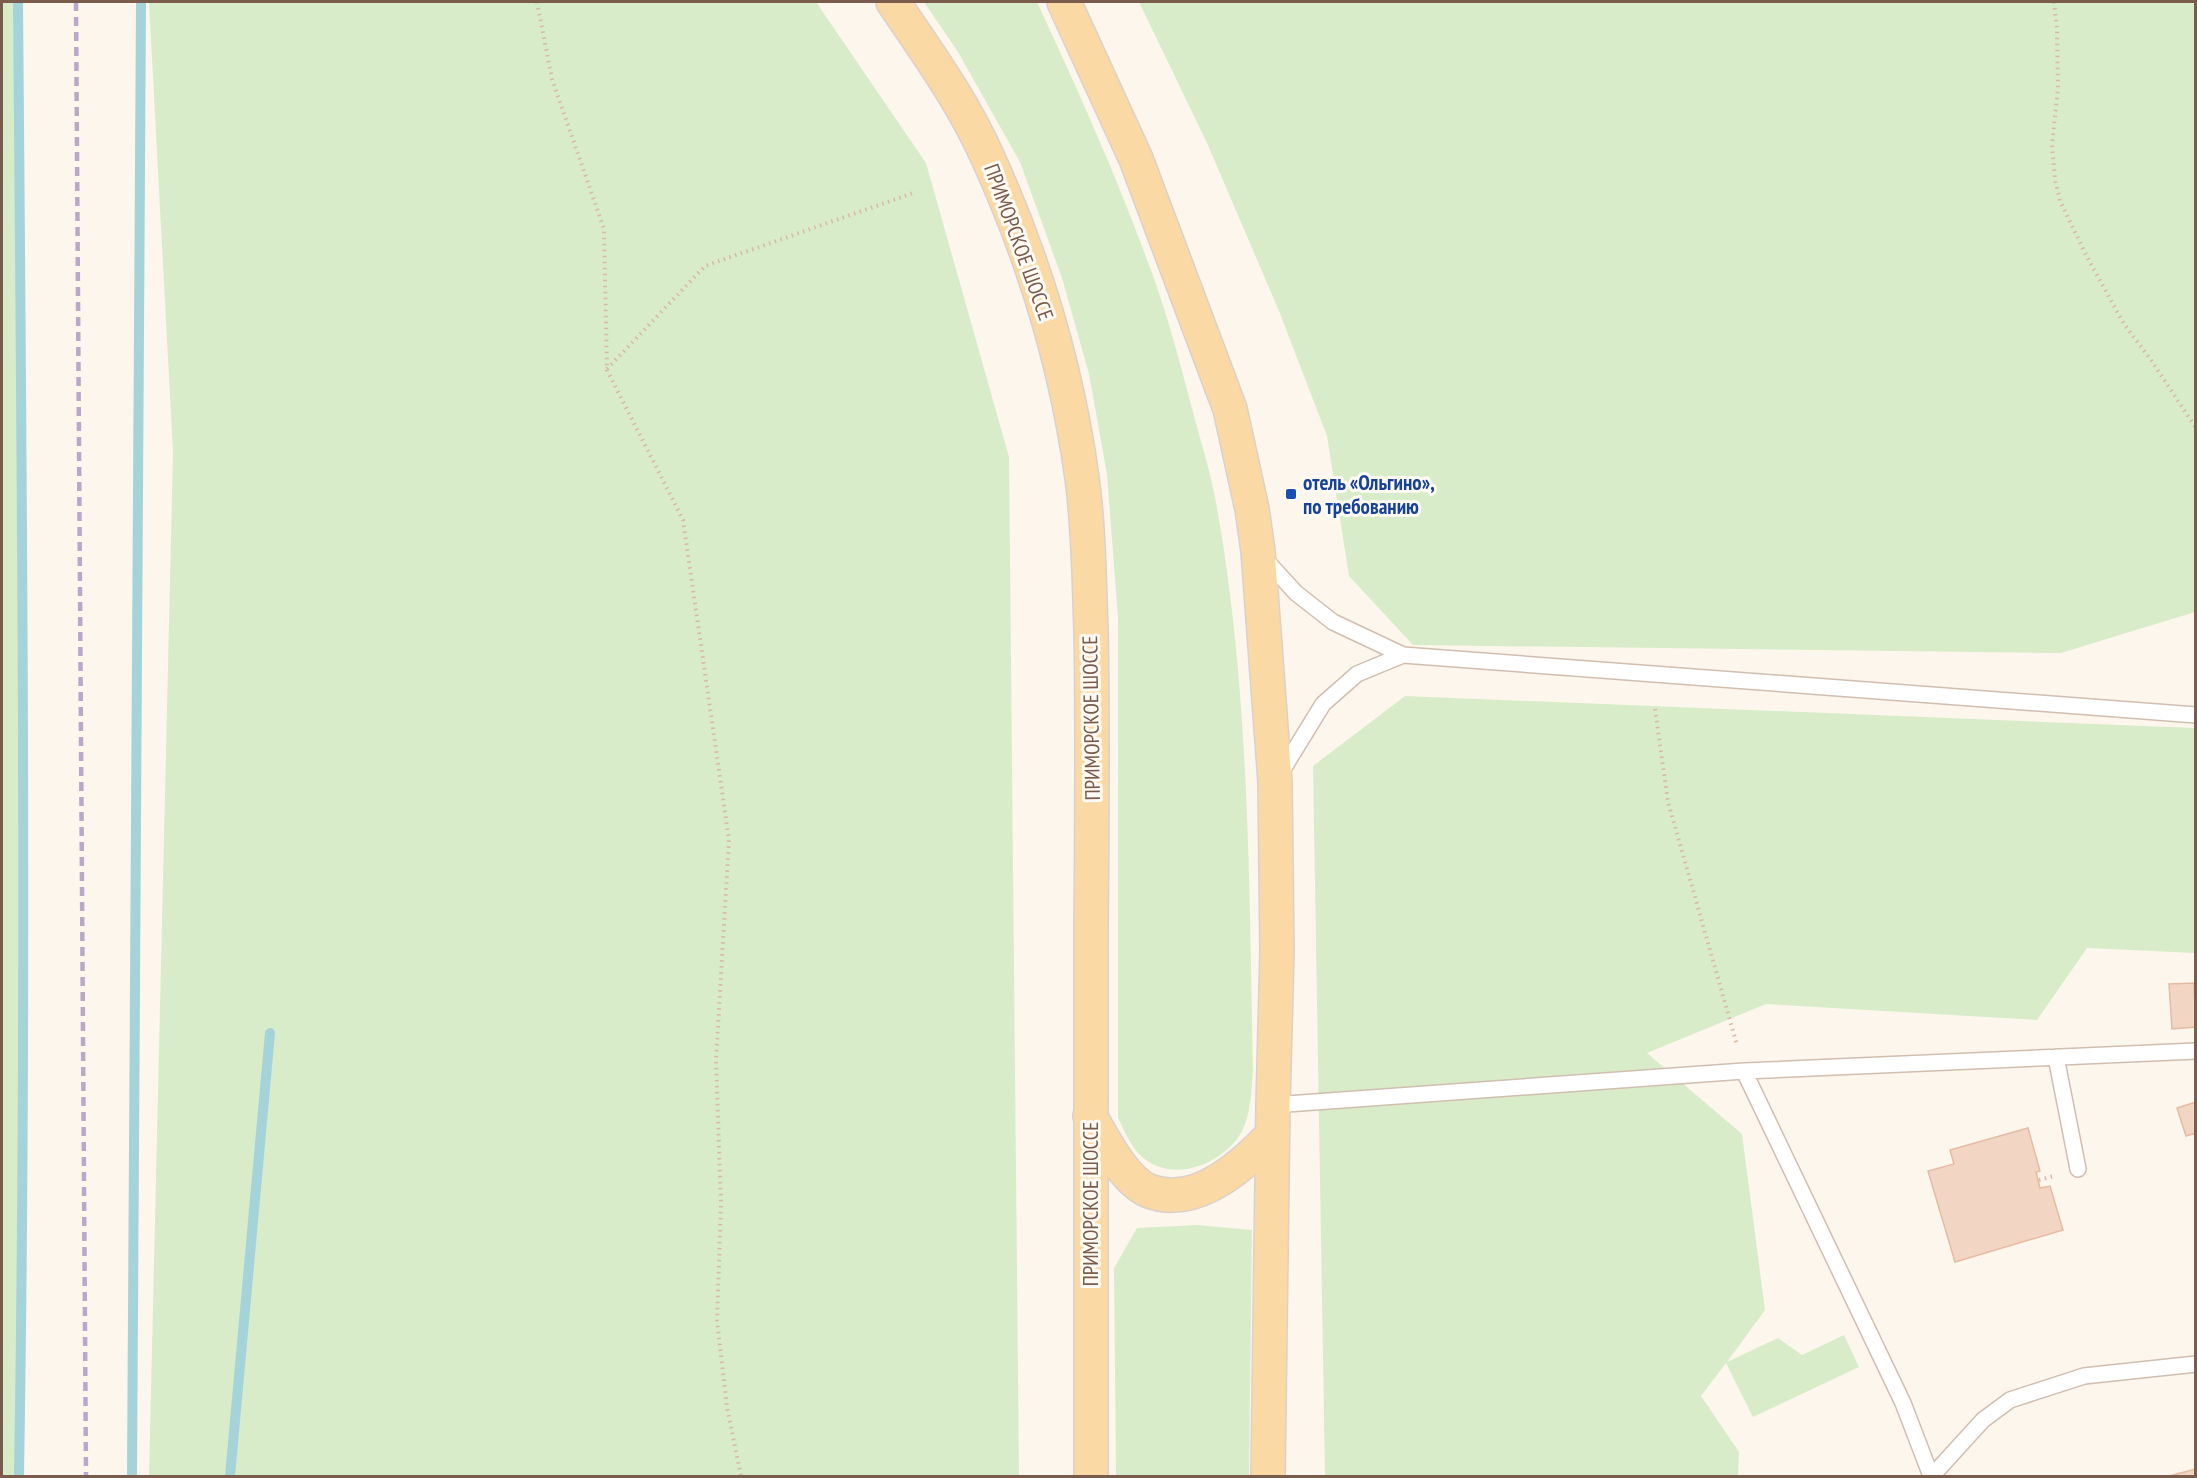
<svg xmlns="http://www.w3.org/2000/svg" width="2197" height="1478" viewBox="0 0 2197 1478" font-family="'PT Sans Narrow',sans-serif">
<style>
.green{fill:#d8ecc9}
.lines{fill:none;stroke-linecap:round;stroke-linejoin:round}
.stream{stroke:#a5d3da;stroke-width:10}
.building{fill:#f3d5c3;stroke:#e6bba3;stroke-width:1.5}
.lane-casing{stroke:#d1beb0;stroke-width:18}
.primary-casing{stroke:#dad1cd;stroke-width:36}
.path{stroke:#d9b8a5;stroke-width:4;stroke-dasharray:1.5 4.5;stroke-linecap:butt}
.lane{stroke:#fff;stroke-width:15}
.primary{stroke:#fbd9a5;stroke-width:33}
.rail{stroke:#b9a8c9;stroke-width:4.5;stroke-dasharray:9 6;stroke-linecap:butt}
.transit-dot{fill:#1a4fb4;stroke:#fffaf3;stroke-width:2}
.labels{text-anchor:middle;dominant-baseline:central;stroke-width:6;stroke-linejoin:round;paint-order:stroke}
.street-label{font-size:21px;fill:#7a5c4d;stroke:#fffaf3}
.transit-label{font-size:21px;font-weight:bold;fill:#164399;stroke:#fffaf3;text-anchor:start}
</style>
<rect width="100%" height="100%" fill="#fdf6ec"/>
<!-- green -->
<path class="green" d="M2,2h16c4,491 10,983 1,1474h-17z
M149,2h667l110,161 83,294 10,1019h-870l24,-1024z
M924,2h113c39,84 77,168 109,255 20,51 34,106 48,159 8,30 18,61 23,92 33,185 32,376 36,564 -2,20 -2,41 -11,59 -19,35 -73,54 -103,23 -10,-11 -15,-24 -21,-36v-500l-11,-144 -18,-100 -27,-96 -42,-116 -62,-110z
M1139,2h1056v610l-134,41 -648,-8 -64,-69 -22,-140 -48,-125 -72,-168z
M1405,696l790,32v225l-108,-5 -50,72 -271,-16 -119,49 95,81 23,176 -38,52 51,-24 24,17 42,-20 15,32 -106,50 -27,-54 -25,33 38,56 -1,24h-413l-12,-710z
M1197,1225l55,5 -3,246h-133l-2,-208 23,-40z"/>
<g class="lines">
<!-- stream -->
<path class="stream" d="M18,2c4,491 9,983 1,1474
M132,1476l9,-1474
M230,1476l40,-443"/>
</g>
<!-- building -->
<path class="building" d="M2194,983l2,44 -24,2 -3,-45z
M2196,1102v31l-10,3 -9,-28z
M2028,1128l12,43 -4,1 4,16 10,-2 13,44 -108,32 -27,-91 26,-7 -4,-14z
M2196,1469v7h-27z"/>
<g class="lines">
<defs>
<path id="lane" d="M1262,556l34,37 37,29 70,33 793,60
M1280,774l43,-70 34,-30 46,-19
M2056,1057l22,112
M1744,1071l159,332 28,73
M1273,1105l471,-34 452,-20
M1932,1476l51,-56 27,-20 74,-24 112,-12"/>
<path id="primary" d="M893,2c34,50 70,100 95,156 46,101 79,210 94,320 7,51 7,102 9,152 2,100 1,199 0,298 -1,183 -1,366 0,548
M1064,2l72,157 94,250 22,100 6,42 17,231 2,169 -4,154 -5,371
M1090,1116c13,22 34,65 59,75 46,18 95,-26 123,-56"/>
</defs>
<!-- lane casing -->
<use href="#lane" class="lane-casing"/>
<!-- primary casing -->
<use href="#primary" class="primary-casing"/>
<!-- path -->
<path class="path" d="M537,2l15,77 52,150 3,141 76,150 46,320 -13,220 5,144 -4,116 10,87 14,69
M2054,2l3,27 1,59 -6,57 3,34 5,22 26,54 38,69 27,36 45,68
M607,369l98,-103 208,-73
M1655,709l13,93 69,243
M2039,1180l15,-4"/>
<!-- lane -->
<use href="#lane" class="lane"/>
<!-- primary -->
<use href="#primary" class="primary"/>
<!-- rail -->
<path class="rail" d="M76,2l10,1474"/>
</g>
<!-- markers -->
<rect class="transit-dot" x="1285" y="488" width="12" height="12" rx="3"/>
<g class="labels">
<!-- street labels -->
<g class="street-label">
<text transform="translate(1019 242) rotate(70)">ПРИМОРСКОЕ ШОССЕ</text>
<text transform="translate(1091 718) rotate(-91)">ПРИМОРСКОЕ ШОССЕ</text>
<text transform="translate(1090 1204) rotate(-90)">ПРИМОРСКОЕ ШОССЕ</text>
</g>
<!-- transit labels -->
<g class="transit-label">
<text x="1303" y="482">отель «Ольгино»,<tspan x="1303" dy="24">по требованию</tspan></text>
</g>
</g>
<!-- border -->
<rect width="2197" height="1478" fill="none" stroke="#7a5c4d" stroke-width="6"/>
</svg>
